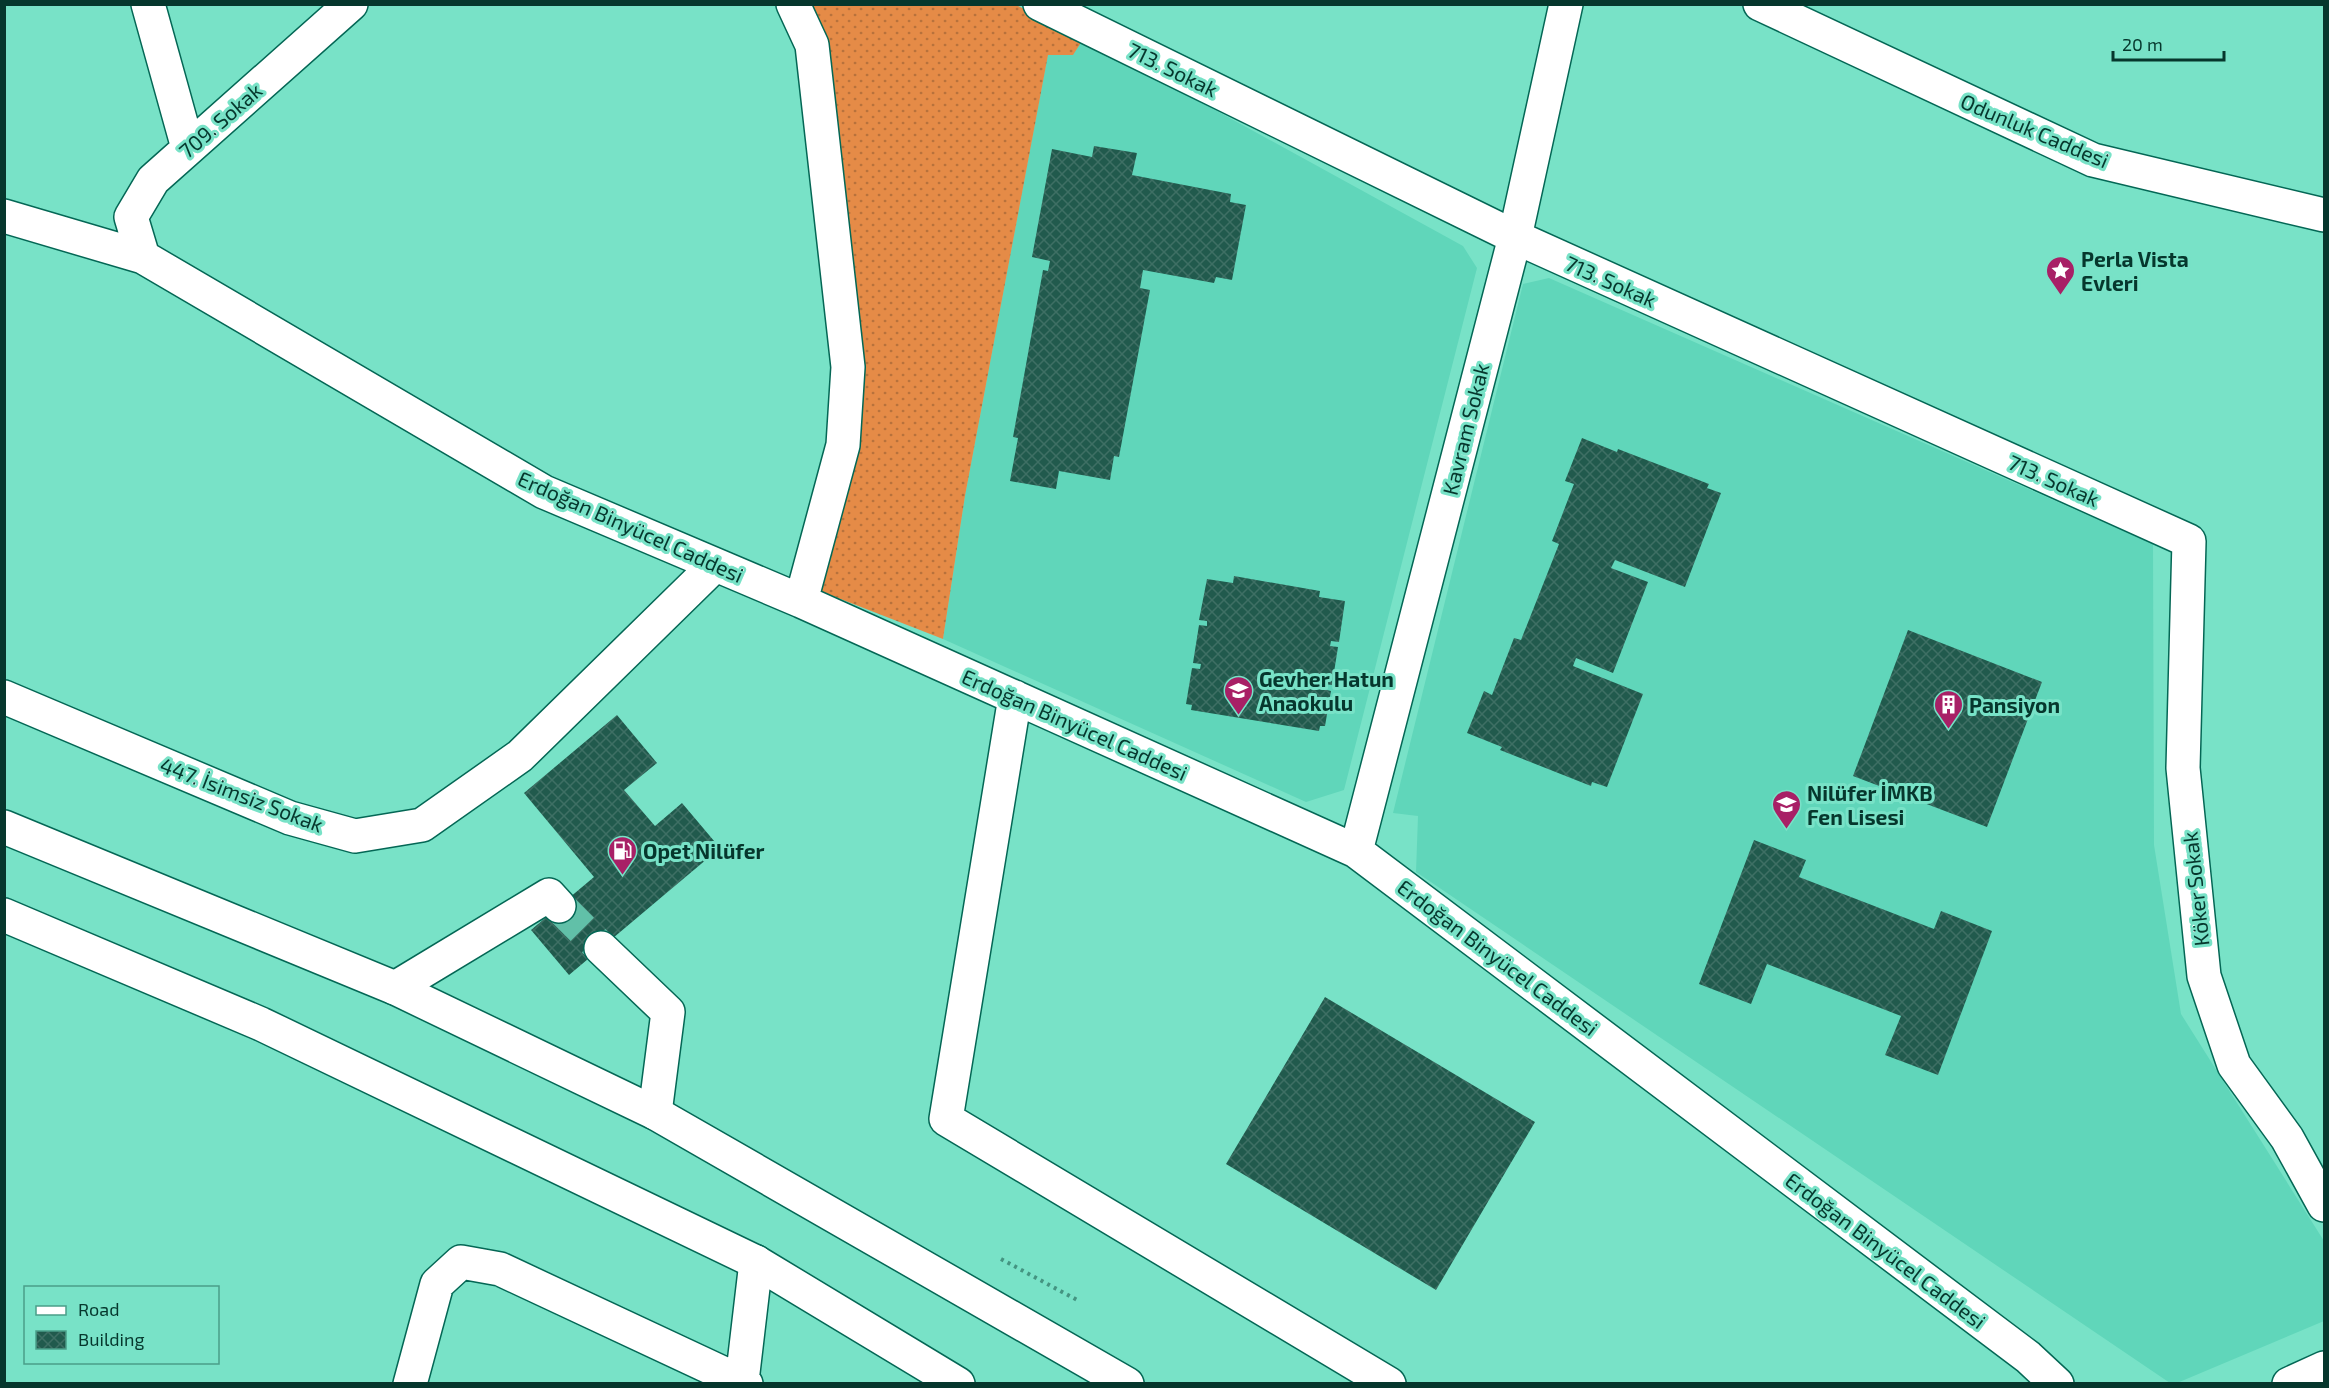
<svg xmlns="http://www.w3.org/2000/svg" width="2329" height="1388" viewBox="0 0 2329 1388" font-family="'Exo 2',sans-serif">
<style>
.built{fill:#60d6ba}
.grass{fill:url(#grass-dots)}
.building{fill:url(#building-cross-hatch)}
.lines{fill:none;stroke-linecap:round;stroke-linejoin:round}
.minor-tunnel{stroke:#61c0a8;stroke-width:33;stroke-dasharray:33 16;stroke-linecap:butt}
.minor-casing{stroke:#046755;stroke-width:36}
.major-casing{stroke:#046755;stroke-width:36}
.path{stroke:#449481;stroke-width:4;stroke-dasharray:3 4.5;stroke-linecap:butt}
.minor{stroke:#fff;stroke-width:33}
.major{stroke:#fff;stroke-width:33}
.labels{text-anchor:middle;dominant-baseline:central;stroke-width:6;stroke-linejoin:round;paint-order:stroke}
.street-label{font-size:21px;fill:#06372d;stroke:#78e2c7}
.poi-label{font-size:21px;font-weight:bold;fill:#06372d;stroke:#78e2c7;text-anchor:start}
</style>
<defs>
<pattern id="grass-dots" width="8" height="8" patternUnits="userSpaceOnUse" patternTransform="scale(1.5)"><rect width="8" height="8" fill="#e58b47"/><path d="M2 2h.1M6 6h.1" fill="none" stroke="#b8723c" stroke-width="1.8" stroke-linecap="round"/></pattern>
<pattern id="building-cross-hatch" width="8" height="8" patternUnits="userSpaceOnUse" patternTransform="scale(1.5)"><rect width="8" height="8" fill="#215a4d"/><path d="M0 0l8 8M0 8l8-8" fill="none" stroke="#3e6f64"/></pattern>
</defs>
<rect width="100%" height="100%" fill="#78e2c7"/>
<!-- built -->
<path class="built" d="M1084,38l379,208 14,22 -133,522 -38,12 -363,-163 22,-143 83,-442z
M1549,278l604,266 1,301 27,169 143,227v80l-147,62h-7l-754,-511 2,-56 -25,-3 130,-529z"/>
<!-- grass -->
<path class="grass" d="M809,5h207l68,33 -11,17h-25l-83,441 -22,143 -123,-48 36,-168z"/>
<!-- building -->
<path class="building" d="M1094,146l43,7 -5,22 99,19 -1,8 16,3 -14,75 -16,-3 -2,6 -71,-13 -3,18 10,2 -31,167 -5,-1 -4,24 -51,-9 -3,18 -46,-8 8,-43 -5,-1 30,-167 5,1 2,-10 -18,-4 20,-108 40,8z
M1582,438l35,14 1,-3 91,35 -2,4 14,5 -36,94 -70,-27 -4,8 37,14 -35,91 -37,-15 -3,8 70,28 -36,93 -15,-5 -1,4 -91,-36 2,-3 -35,-14 17,-42 8,4 22,-57 7,2 38,-96 -7,-3 22,-57 -9,-3z
M1234,576l86,15 -1,6 26,4 -6,41 -8,-1 -1,5 8,1 -6,38 -8,-1 -1,5 8,2 -6,35h-5l-1,5 -128,-21 1,-5 -6,-1 6,-36 8,1 1,-5 -8,-1 6,-38 8,1v-5l-8,-1 8,-41 26,4z
M1908,630l134,52 -55,145 -134,-51z
M617,715l40,48 -33,27 31,36 27,-23 38,45 -151,127 -38,-45 63,-53 -70,-84z
M1754,840l52,20 -7,17 135,52 7,-18 51,20 -54,144 -53,-20 16,-39 -134,-52 -16,40 -52,-20z
M1325,997l210,125 -99,168 -210,-126z"/>
<g class="lines">
<!-- minor-tunnel -->
<path class="minor-tunnel" d="M559,906l42,42"/>
<defs>
<path id="minor" d="M148,4l40,144
M793,4l19,41 36,322 -5,78 -42,156
M1040,4l475,233 674,304 -6,227 21,208 30,89 53,73 37,67
M1760,4l333,156 231,55
M4,216l139,41 401,235 257,109 555,250 672,506 29,27
M143,257l-12,-40 22,-37 198,-176
M4,697l286,121 65,18 67,-11 98,-69 195,-191
M1015,697l-69,422 443,265
M1356,851l159,-614 51,-233
M601,948l67,64 -13,101
M395,988l154,-93 10,11
M742,1381l14,-119
M410,1384l27,-100 24,-22 39,7 246,115
M2289,1384l35,-16"/>
<path id="major" d="M4,827l391,161 260,125 472,271
M4,915l257,109 495,238 202,122"/>
</defs>
<!-- minor casing -->
<use href="#minor" class="minor-casing"/>
<!-- major casing -->
<use href="#major" class="major-casing"/>
<!-- path -->
<path class="path" d="M1001,1259l78,42"/>
<!-- minor -->
<use href="#minor" class="minor"/>
<!-- major -->
<use href="#major" class="major"/>
</g>
<!-- icons -->
<defs>
<symbol id="sight-pin" viewBox="-11 -11 22 30"><path d="M0 17L-7.5 6A9.5 9.5 0 1 1 7.5 6Z" fill="#a82066" stroke="#78e2c7"/><path d="M0-6L1.8-2.2L6-1.7L2.9 1.2L3.7 5.4L0 3.3L-3.7 5.4L-2.9 1.2L-6-1.7L-1.8-2.2Z" fill="#fff"/></symbol>
<symbol id="school-pin" viewBox="-11 -11 22 30"><path d="M0 17L-7.5 6A9.5 9.5 0 1 1 7.5 6Z" fill="#a82066" stroke="#78e2c7"/><path d="M0-5L7-2L0 1L-7-2ZM-4 1L0 2.5L4 1V4Q0 6-4 4Z" fill="#fff"/></symbol>
<symbol id="building-pin" viewBox="-11 -11 22 30"><path d="M0 17L-7.5 6A9.5 9.5 0 1 1 7.5 6Z" fill="#a82066" stroke="#78e2c7"/><path d="M-4-6H4V6H1V3H-1V6H-4ZM-2.5-4.3h1.7v1.8h-1.7ZM.8-4.3h1.7v1.8H.8ZM-2.5-1h1.7V.8h-1.7ZM.8-1h1.7V.8H.8Z" fill="#fff"/></symbol>
<symbol id="fuel-pin" viewBox="-11 -11 22 30"><path d="M0 17L-7.5 6A9.5 9.5 0 1 1 7.5 6Z" fill="#a82066" stroke="#78e2c7"/><path d="M-5.5-6h7V0h2V4h1.3V-2.5L3-4.5l.8-.8L6-3V5H2.5V1h-1V6h-7ZM-4.2-4.7v3.2H.2V-4.7Z" fill="#fff"/></symbol>
</defs>
<g fill-rule="evenodd">
<use href="#sight-pin" x="2044" y="254" width="33" height="45"/>
<use href="#school-pin" x="1222" y="674" width="33" height="45"/>
<use href="#building-pin" x="1932" y="688" width="33" height="45"/>
<use href="#school-pin" x="1770" y="788" width="33" height="45"/>
<use href="#fuel-pin" x="606" y="834" width="33" height="45"/>
</g>
<g class="labels">
<!-- street labels -->
<g class="street-label">
<text transform="translate(1173 69) rotate(26)">713. Sokak</text>
<text transform="translate(220 120) rotate(-41)">709. Sokak</text>
<text transform="translate(2035 130) rotate(23)">Odunluk Caddesi</text>
<text transform="translate(1611 281) rotate(24)">713. Sokak</text>
<text transform="translate(1465 429) rotate(-76)">Kavram Sokak</text>
<text transform="translate(2054 480) rotate(24)">713. Sokak</text>
<text transform="translate(631 526) rotate(24)">Erdoğan Binyücel Caddesi</text>
<text transform="translate(1075 724) rotate(24)">Erdoğan Binyücel Caddesi</text>
<text transform="translate(242 794) rotate(21)">447. İsimsiz Sokak</text>
<text transform="translate(2195 889) rotate(-96)">Köker Sokak</text>
<text transform="translate(1498 957) rotate(37)">Erdoğan Binyücel Caddesi</text>
<text transform="translate(1886 1250) rotate(37)">Erdoğan Binyücel Caddesi</text>
</g>
<!-- poi labels -->
<g class="poi-label">
<text x="2081" y="258">Perla Vista<tspan x="2081" dy="24">Evleri</tspan></text>
<text x="1259" y="678">Gevher Hatun<tspan x="1259" dy="24">Anaokulu</tspan></text>
<text x="1969" y="704">Pansiyon</text>
<text x="1807" y="792">Nilüfer İMKB<tspan x="1807" dy="24">Fen Lisesi</tspan></text>
<text x="643" y="850">Opet Nilüfer</text>
</g>
</g>
<!-- border -->
<rect width="2329" height="1388" fill="none" stroke="#06372d" stroke-width="12"/>
<!-- legend -->
<rect x="24" y="1286" width="195" height="78" fill="#78e2c7" stroke="#4a9e89" stroke-width="1.5"/>
<rect x="36" y="1306" width="30" height="9" fill="#ffffff" stroke="#4a9e89" stroke-width="1.5"/>
<text x="78" y="1316" font-size="18" fill="#06372d">Road</text>
<rect x="36" y="1331" width="30" height="18" fill="url(#building-cross-hatch)" stroke="#4a9e89" stroke-width="1.5"/>
<text x="78" y="1346" font-size="18" fill="#06372d">Building</text>
<!-- scale -->
<path d="M2113 51v9h111v-9" fill="none" stroke="#06372d" stroke-width="3"/>
<text x="2122" y="51" font-size="18" fill="#06372d" stroke="#78e2c7" stroke-width="4.5" paint-order="stroke">20 m</text>
</svg>
